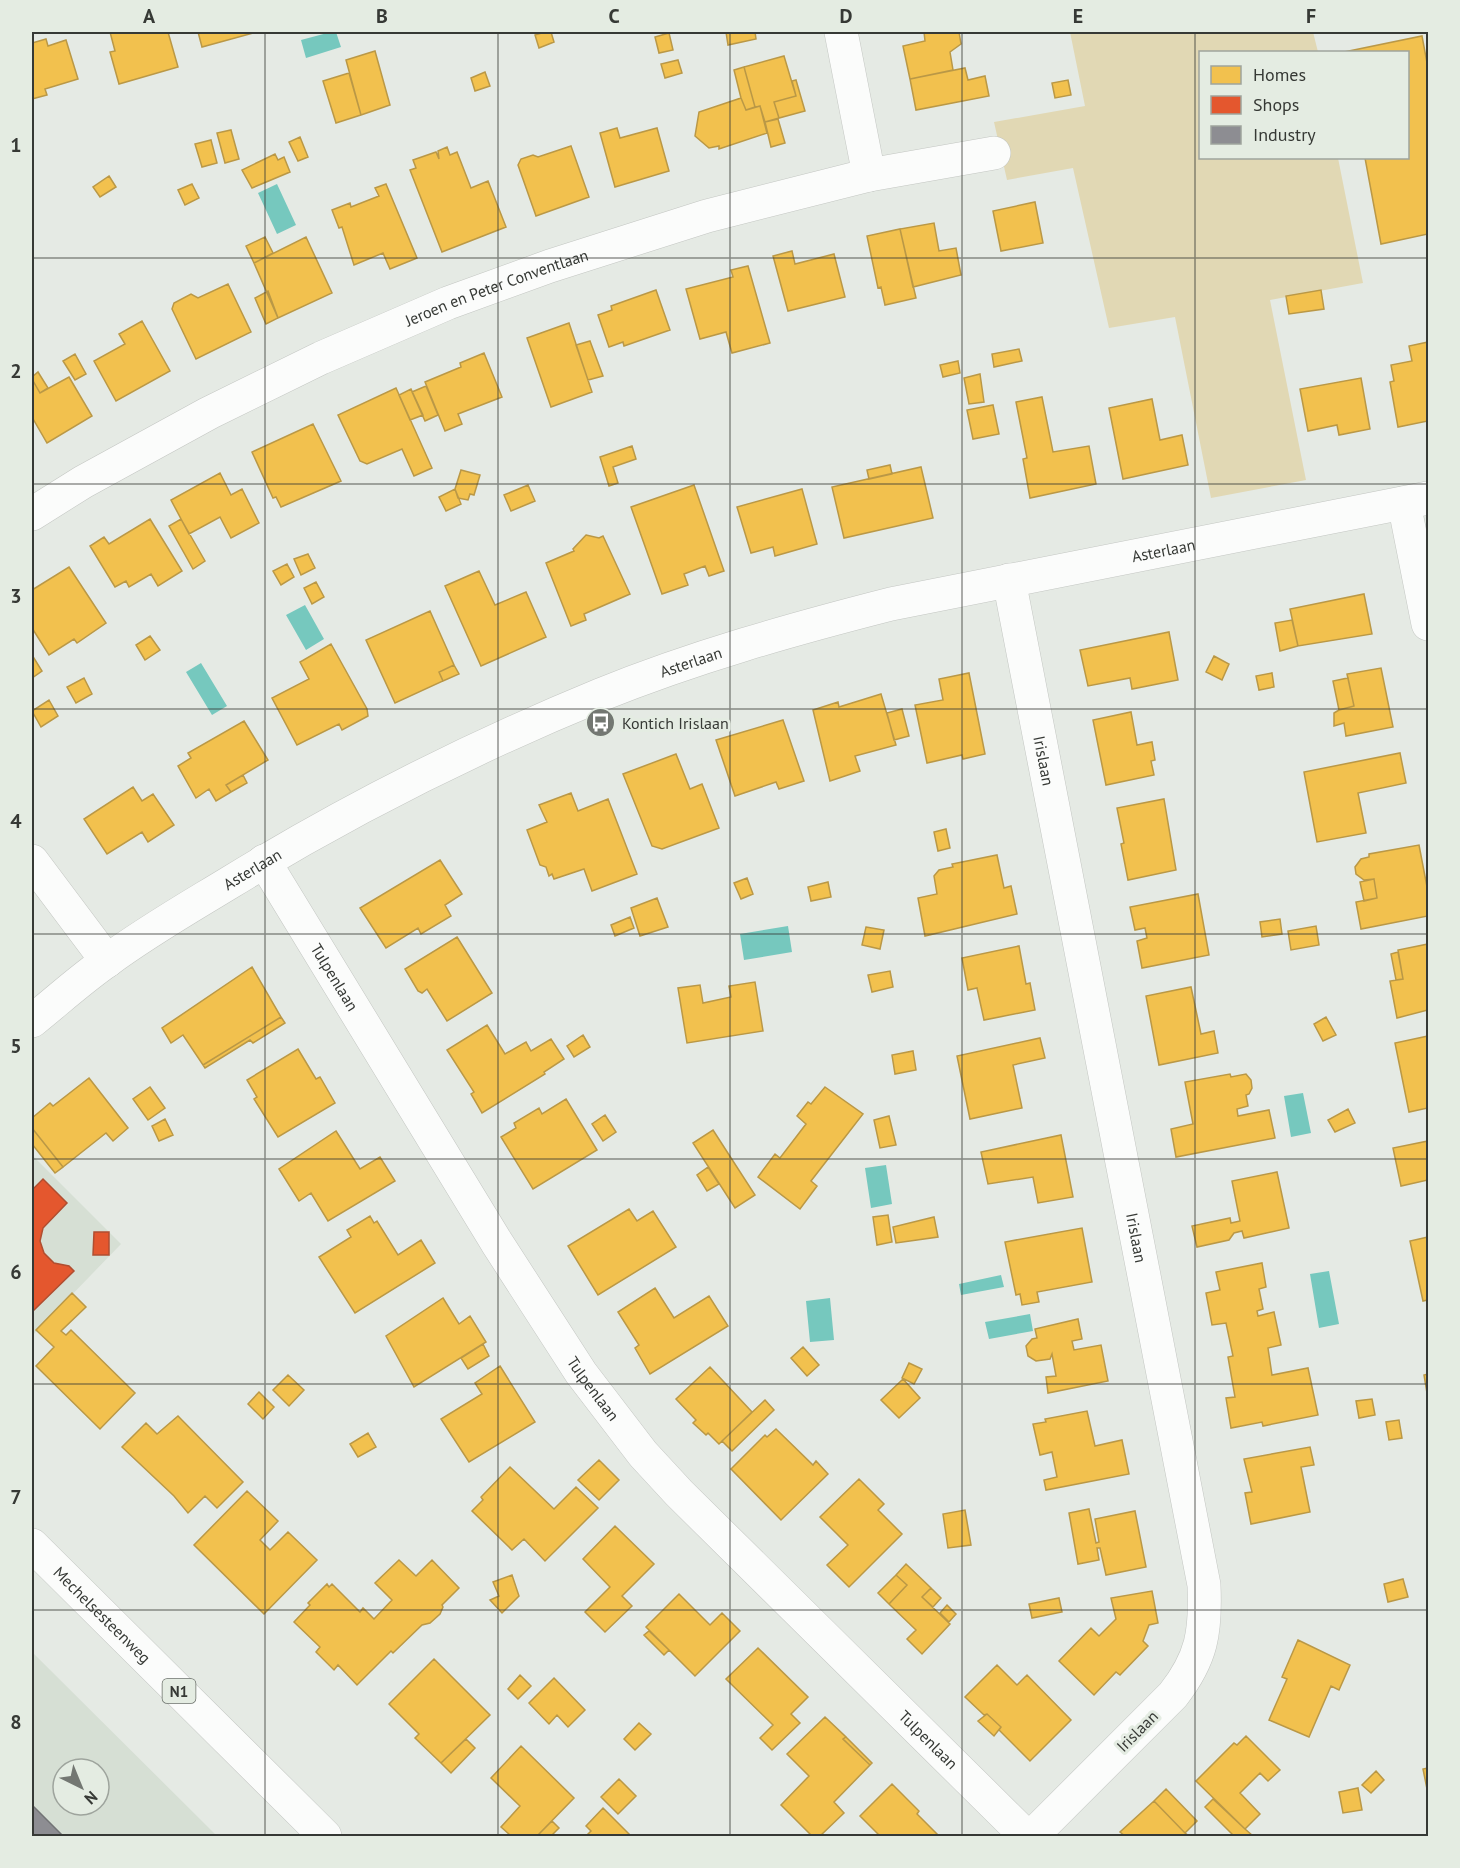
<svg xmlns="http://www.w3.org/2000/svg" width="1460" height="1868" viewBox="0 0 1460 1868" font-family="'PT Sans',sans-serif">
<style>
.built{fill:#d6dfd4;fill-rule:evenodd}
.green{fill:#e1d8b4}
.water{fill:#76c8be}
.homes{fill:#f2c14e;stroke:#ba9846;stroke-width:1.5}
.shops{fill:#e4572e;stroke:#b04e30;stroke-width:1.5}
.industry{fill:#8d8d92;stroke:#737476;stroke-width:1.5}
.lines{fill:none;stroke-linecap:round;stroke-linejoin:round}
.minor-casing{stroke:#c3c6c2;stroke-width:34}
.major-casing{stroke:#c3c6c2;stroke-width:34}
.minor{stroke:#fbfcfb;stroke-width:33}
.major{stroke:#fbfcfb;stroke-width:33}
.grid{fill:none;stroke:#363935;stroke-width:1.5;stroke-opacity:0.55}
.labels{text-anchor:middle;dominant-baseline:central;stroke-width:6;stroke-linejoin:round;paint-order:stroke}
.shield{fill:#e4ece2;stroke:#6a6f69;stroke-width:1.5}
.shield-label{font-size:15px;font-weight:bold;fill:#363935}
.street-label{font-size:16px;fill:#363935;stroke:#e4ece2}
.poi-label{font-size:16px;fill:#363935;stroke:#e4ece2;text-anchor:start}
.neatline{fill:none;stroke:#363935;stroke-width:2}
.grid-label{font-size:20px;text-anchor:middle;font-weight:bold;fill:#363935}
</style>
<rect width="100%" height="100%" fill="#e5eae4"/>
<!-- built -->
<path class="built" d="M32,1155l89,89 -89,92z
M32,1652l185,184h-185zM63,1769h36v36h-36z"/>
<!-- green -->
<path class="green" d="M1070,32h243l5,20h-118v106h138l25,125 -93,17 36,180 -95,18 -36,-181 -66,11 -36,-160 -66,12 -13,-58 91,-16z"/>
<!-- water -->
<path class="water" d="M331,32h5l5,15 -35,11 -5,-18z
M277,184l19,41 -19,9 -19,-41z
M305,605l19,34 -18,11 -20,-35z
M201,663l26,43 -15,9 -26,-43z
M788,926l4,26 -48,8 -4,-26z
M1303,1093l8,40 -20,4 -7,-41z
M886,1165l6,39 -21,4 -6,-40z
M1329,1271l10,53 -20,4 -9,-54z
M1001,1275l3,12 -43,8 -2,-11z
M830,1298l4,42 -24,2 -4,-41z
M1030,1314l3,17 -44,8 -4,-17z"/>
<!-- homes -->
<path class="homes" d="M110,32h58l10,35 -59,17 -9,-32 5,-1z
M198,32h59l-55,15z
M545,32h6l3,10 -15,6 -4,-13z
M726,32h29l1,7 -28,6z
M924,32h35l2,12 -11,8 3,18 -43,9 -7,-33 22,-5z
M669,33l4,17 -14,3 -4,-16z
M1422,36l6,32v166l-47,10 -16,-86h43v-106h-64z
M46,39l2,7 18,-6 12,39 -33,10 2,6 -15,4v-56z
M375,51l15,54 -29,10 -15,-55z
M784,56l12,40 -22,6 5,16 -14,4 -5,-16 -5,1 -11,-40z
M678,60l4,13 -17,5 -4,-14z
M744,67l11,40 -9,3 -5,-12 -7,-28z
M965,68l3,12 17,-4 4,20 -73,14 -6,-31z
M485,72l5,14 -15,5 -4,-13z
M349,73l12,42 -25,8 -13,-42z
M796,80l9,31 -26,7 -5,-16 22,-6 -4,-15z
M1068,80l3,15 -16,3 -3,-15z
M741,98l5,12 14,-4 7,27 -48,16v-3l-10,2 -14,-12 4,-24z
M778,119l7,24 -14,4 -6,-25z
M617,128l3,10 37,-10 12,43 -54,16 -15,-54z
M231,130l8,29 -14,4 -8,-30z
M300,137l8,20 -10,4 -9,-19z
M211,140l6,23 -15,4 -7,-23z
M571,146l18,51 -53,19 -18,-51 3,-6 12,-4 5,2z
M447,147l3,8 7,-3 14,36 17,-7 18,46 -64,25 -32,-82 6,-2 -3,-8 23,-8 3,7 -1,-8z
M275,154l3,6 6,-3 6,15 -38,16 -10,-18z
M109,176l7,11 -16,10 -7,-10z
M192,184l7,14 -14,7 -7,-15z
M386,184l31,74 -27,11 -7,-16 -29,12 -12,-38 -3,1 -7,-18 18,-7 1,4 28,-11 -4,-8z
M1035,202l8,41 -42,8 -8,-40z
M934,223l5,28 17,-3 5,27 -48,12 -13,-58z
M900,229l16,69 -31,7 -4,-18 -3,1 -11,-52z
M265,237l8,16 -19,10 -8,-17z
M306,237l26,56 -54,25 -24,-55z
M792,251l3,13 39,-10 11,43 -57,14 -15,-55z
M748,266l22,77 -38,10 -6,-21 -26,7 -14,-50 47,-12 -2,-7z
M228,284l23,48 -55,27 -24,-50 2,-6 17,-9 7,4z
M656,290l14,40 -46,16 -1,-4 -14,5 -11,-32 14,-5 -1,-4z
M1321,290l3,19 -35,5 -3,-18z
M268,291l10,27 -12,6 -11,-26z
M142,321l28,50 -54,30 -22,-40 31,-17 -6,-10z
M569,323l23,69 -41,15 -24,-69z
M590,341l13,35 -15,4 -12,-35z
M1428,342v79l-30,6 -8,-45 4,-1 -3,-16 21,-4 -3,-15z
M1019,349l3,12 -28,6 -2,-13z
M484,353l18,44 -44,17 4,10 -17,7 -20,-49 36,-15 -1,-4z
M75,354l11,20 -11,6 -12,-19z
M958,361l2,12 -17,4 -3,-12z
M38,372l10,16 -8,5 -8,-14v-2z
M980,374l4,28 -15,2 -5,-26z
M69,377l23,39 -45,27 -15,-26v-38l8,14z
M1361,378l9,51 -31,6 -2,-10 -29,6 -8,-42z
M426,386l12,29 -13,6 -13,-29z
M396,388l36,80 -18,8 -12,-27 -35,15 -7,-3 -22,-46z
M411,389l12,26 -13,5 -11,-25z
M1042,397l11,55 36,-6 7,38 -66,14 -7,-39 4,-1 -11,-56z
M1152,399l8,41 22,-5 6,30 -65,14 -14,-71z
M993,405l6,29 -26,5 -6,-29z
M313,424l28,57 -60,26 -5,-10 -3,1 -21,-46z
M632,446l4,13 -23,8 5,16 -9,3 -9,-29z
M890,465l2,9 -23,5 -2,-9z
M921,467l12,51 -89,20 -12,-51z
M461,470l19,5 -6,20 -4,-1 -2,6 -10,-2 -3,-9z
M220,473l11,22 11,-6 17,34 -28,15 -11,-21 -31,17 -18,-34z
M528,485l7,16 -24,10 -7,-16z
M694,485l30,86 -15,5 -4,-10 -21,8 4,11 -26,9 -31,-87z
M455,489l6,15 -15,7 -7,-14z
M802,489l15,55 -42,12 -2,-9 -22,6 -14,-46z
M150,519l32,52 -24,15 -7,-12 -22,13 -3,-6 -11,6 -25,-41 14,-9 5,7z
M181,519l24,42 -12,8 -24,-43z
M586,535l13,3 4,-2 27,58 -46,20 2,6 -15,6 -25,-63 28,-12 -1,-2z
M308,554l7,14 -14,7 -7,-16z
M287,564l7,13 -13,8 -8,-14z
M69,567l37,56 -29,20 -3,-4 -25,16 -17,-27v-38z
M479,571l16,34 31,-13 20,45 -65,29 -36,-80z
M316,582l8,15 -12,7 -8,-16z
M1364,594l8,40 -74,12 -8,-37z
M430,611l24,54 -15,7 4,9 -48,22 -29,-63z
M1292,620l6,26 -18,5 -5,-28z
M1169,632l9,48 -46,9 -2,-11 -42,8 -8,-36z
M150,636l10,14 -15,10 -9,-15z
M331,644l36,65 1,7 -26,14 -3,-6 -42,21 -25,-47 37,-19 -9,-17z
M32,655l10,16 -10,7z
M1214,656l15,8 -7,16 -16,-8z
M454,665l5,9 -16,7 -4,-9z
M1381,668l12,59 -47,9 -2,-13 -10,3v-13l5,-3 15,-4 -7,-32z
M969,673l16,81 -22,5 -1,-4 -35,8 -12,-58 28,-5 -4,-21z
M1272,673l2,14 -15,3 -3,-14z
M84,678l8,16 -16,9 -9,-16z
M1348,678l6,28 -15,4 -6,-29z
M881,694l15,51 -41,11 5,15 -30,10 -17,-71 25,-8 1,5z
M49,700l9,16 -17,11 -9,-16z
M902,709l7,27 -15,4 -7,-27z
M1131,712l6,33 15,-3 3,18 -4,1 3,14 -48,10 -13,-65z
M783,720l21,61 -25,8 -3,-7 -41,14 -19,-56z
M244,721l24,39 -42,25 5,7 -15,9 -7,-12 -13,9 -18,-32 13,-8 -3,-5z
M1400,753l6,30 -48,10 8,40 -49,9 -13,-70z
M676,754l14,35 12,-5 17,44 -57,21 -10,-3 -29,-72z
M243,775l4,8 -16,9 -5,-7z
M133,787l9,14 11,-7 21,31 -26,17 -6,-10 -35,22 -23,-35z
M571,793l7,18 30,-12 29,75 -45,17 -8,-22 -30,10 -2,-5 -3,2 -3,-9 -6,-2 -13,-35 20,-8 -8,-17z
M1164,799l12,71 -48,10 -7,-36 3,-1 -7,-35z
M946,829l4,19 -12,3 -4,-19z
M1419,845l9,47v24l-67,13 -5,-27 21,-4 -3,-19 -10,1 -8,-6 -1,-7 6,-8 8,-2v-3z
M997,855l7,33 7,-2 6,28 -92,22 -7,-38 19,-4 -3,-18 5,-6 14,-3 -1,-3z
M440,860l22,34 -17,11 6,11 -30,18 -3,-6 -32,20 -26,-40z
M747,878l6,16 -12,5 -7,-16z
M1374,879l3,19 -13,3 -4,-19z
M828,882l3,15 -20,4 -3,-14z
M1198,894l11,61 -67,13 -5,-27 10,-3 -2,-10 -10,2 -5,-23z
M657,898l11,29 -28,9 -9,-28z
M630,917l4,11 -19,8 -4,-11z
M1280,919l2,15 -20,3 -2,-15z
M1316,926l3,19 -28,5 -3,-19z
M866,927l18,3 -4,19 -18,-4z
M457,937l35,56 -45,28 -20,-32 -5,4 -4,-2 -13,-22z
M1428,944v66l-31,8 -7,-37 13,-2 -5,-29z
M1019,946l7,38 4,-1 5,27 -51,10 -7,-32 -9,2 -6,-32z
M1398,952l5,27 -7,1 -5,-26z
M252,967l29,50 -78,48 -20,-30 -12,8 -9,-15z
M890,971l3,16 -21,5 -4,-17z
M755,982l8,49 -76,12 -9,-55 22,-3 3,18 28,-6 -2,-11z
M1191,987l10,47 13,-3 4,22 -59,12 -13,-69z
M281,1017l4,6 -32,20 -3,-3 -45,28 -2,-3z
M1326,1017l10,18 -13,6 -9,-17z
M487,1025l18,29 21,-12 5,9 20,-12 13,20 -20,13 1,2 -63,39 -11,-19 3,-2 -27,-42z
M583,1035l7,12 -16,10 -7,-11z
M1428,1036v72l-19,4 -14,-69z
M1040,1038l5,20 -32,7 9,43 -52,11 -13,-63z
M298,1049l18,30 4,-2 15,26 -57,34 -24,-38 3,-2 -10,-17z
M913,1051l3,19 -21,4 -3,-19z
M1230,1074l1,3 15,-3 5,6 1,8 -3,6 -3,1 2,11 -11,3 1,7 31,-6 6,28 -99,19 -5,-28 22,-5 -8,-42z
M89,1078l39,50 -15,13 -7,-8 -43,34 -31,-39v-10l18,-15 3,3z
M150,1087l15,21 -17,12 -15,-21z
M825,1087l38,27 -52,67 6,5 -17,23 -42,-32 17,-23 5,4 26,-34 -9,-8 11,-14 3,2z
M566,1099l31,51 -64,39 -32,-52 15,-9 -2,-5 25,-15 3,6z
M1348,1109l7,14 -20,9 -7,-12z
M605,1115l11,17 -13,9 -11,-17z
M889,1116l7,29 -16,3 -6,-28z
M165,1119l8,16 -14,6 -7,-15z
M32,1128l31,39 -8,6 -23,-29z
M713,1130l42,65 -20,13 -42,-65z
M336,1131l24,38 20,-12 15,24 -67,40 -17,-28 -12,8 -20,-32z
M1061,1135l12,62 -35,6 -5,-26 -45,7 -7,-32z
M1428,1141v39l-27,6 -8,-38z
M708,1167l11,17 -12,7 -10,-16z
M1277,1172l12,56 -45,10 -2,-7 -8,2 -5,7 -32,7 -5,-21 38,-8 1,5 9,-2 -8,-40z
M629,1209l8,12 16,-10 23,36 -78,48 -30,-49z
M888,1215l4,27 -15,3 -4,-28z
M370,1216l4,7 3,-2 21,34 23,-15 14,23 -80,50 -36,-56 32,-20 -4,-7z
M934,1217l4,20 -42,6 -3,-16z
M1082,1228l10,54 -55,10 2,10 -17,3 -2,-11 -4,1 -11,-53z
M1428,1237v63l-5,1 -13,-60z
M1262,1263l4,24 -7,2 4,20 -6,2 1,5 16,-4 7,33 -13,3 4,27 36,-7 10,47 -55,11 -1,-4 -31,6 -5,-30 9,-1 -7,-40 5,-1 -7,-33 -14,2 -6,-32 14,-3 -4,-18z
M655,1288l19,30 35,-22 19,30 -78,48 -15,-26 4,-3 -21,-33z
M72,1293l14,14 -25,24 5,4 5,-5 64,63 -35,36 -64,-63 18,-19 -18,-17z
M443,1298l16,26 11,-8 16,26 -72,45 -28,-51z
M1078,1319l4,20 -10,2 2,9 27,-5 7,36 -60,12 -2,-16 10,-1 -4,-22 -2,5 -14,2 -8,-5 -2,-10 6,-7 5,-1 -2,-9z
M483,1344l6,12 -21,13 -7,-11z
M803,1347l16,18 -12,11 -16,-18z
M909,1363l13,6 -8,15 -12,-6z
M500,1366l35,56 -66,40 -28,-43 41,-25 -7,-11z
M710,1367l42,45 -33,32 -11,-11 -2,2 -13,-12 3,-3 -20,-21z
M1428,1374v19h-1l-3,-18z
M288,1375l16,15 -15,16 -16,-16z
M903,1379l17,19 -21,20 -18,-18z
M259,1392l15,15 -11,12 -15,-15z
M1372,1399l3,16 -16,3 -3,-17z
M765,1400l9,10 -42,41 -10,-10z
M1087,1411l8,35 27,-6 7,34 -83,16 -2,-10 13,-3 -5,-25 -12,3 -7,-31 13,-2 -1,-3z
M178,1416l65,66 -26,26 -12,-12 -17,17 -14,-17 -52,-49 24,-24 11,11z
M1399,1420l3,18 -13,2 -3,-18z
M776,1429l37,36 3,-4 12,13 -47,46 -50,-51 34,-34 2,2z
M368,1433l8,14 -18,10 -8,-13z
M1310,1447l4,18 -13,2 9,45 -59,12 -6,-31 7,-1 -8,-33z
M599,1460l20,20 -20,20 -21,-20z
M510,1467l44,42 22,-22 22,21 -53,53 -21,-22 -12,11 -40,-39 11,-11 -2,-3z
M859,1479l25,25 -6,6 24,24 -53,53 -22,-22 21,-20 -28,-28z
M247,1491l31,30 -18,19 10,10 18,-18 29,28 -53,54 -70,-69z
M1089,1509l7,34 3,-1 -4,-23 40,-8 11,56 -40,8 -6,-27h-3l2,12 -21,4 -9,-51z
M965,1510l6,35 -23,3 -5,-34z
M615,1526l39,38 -32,32 10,10 -27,26 -20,-20 25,-25 -27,-28z
M399,1560l17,16 16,-16 27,28 -17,17 1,2 -3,7 -10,9 -8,2 -29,28 -2,-2 -34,34 -19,-20 -4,5 -18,-18 4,-5 -26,-25 16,-17 -2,-2 19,-19 2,3 3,-3 28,28 3,-4 11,11 18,-19 -17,-17z
M906,1564l25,24 -9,9 28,27 -28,30 -15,-15 9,-9 -27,-26 18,-19 -11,-10z
M512,1575l7,21 -17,17 -12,-13 9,-4 -6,-14z
M896,1575l11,10 -18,19 -11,-11z
M1403,1579l5,18 -20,5 -4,-18z
M931,1588l10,10 -8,9 -11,-10z
M1152,1591l6,32 -9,2 -6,16 5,5 -28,29 -4,-3 -22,23 -35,-34 32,-33 8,8 17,-17 -5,-21z
M679,1594l31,31 12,-12 18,18 -45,45 -49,-49z
M1059,1598l3,14 -30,6 -3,-14z
M947,1605l9,9 -7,8 -9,-9z
M649,1631l20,19 -5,5 -20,-20z
M1298,1640l52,25 -11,25 -8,-4 -22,51 -40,-17 18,-41 -5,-2z
M758,1648l50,49 -17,17 9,9 -28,27 -12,-12 13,-13 -47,-46z
M434,1659l56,56 -49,48 -26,-25 4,-4 -30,-30z
M997,1665l20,20 10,-10 44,45 -41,41 -31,-31 2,-3 -14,-13 -3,1 -19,-18z
M520,1675l11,11 -13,13 -10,-10z
M554,1678l31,32 -17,17 -11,-12 -8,9 -20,-21z
M987,1714l14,13 -7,9 -16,-15z
M825,1717l21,20 -3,2 27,26 -36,37 10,11 -24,23h-8l-31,-31 28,-29 -22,-22z
M639,1723l12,11 -16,16 -11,-11z
M1246,1736l34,34 -12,11 -8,-8 -20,20 20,21 -15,15 -49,-48 38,-38 3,2z
M846,1737l26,26 -2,2 -27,-26z
M466,1739l9,9 -24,25 -10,-10z
M521,1746l53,52 -37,38h-26l-10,-9 19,-21 -29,-28z
M1428,1768v21h-1l-4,-20z
M1376,1771l8,9 -13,13 -9,-8z
M619,1779l17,17 -18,18 -17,-17z
M892,1784l27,27 -2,3 22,22h-59l-20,-20z
M1358,1788l4,22 -19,3 -4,-21z
M1166,1789l31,32 -12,12 -31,-32z
M1213,1799l32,30 8,7h-19l-29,-29z
M1154,1801l31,32 4,3h-64l-5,-4z
M603,1808l28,28h-45l5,-5 -5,-5z
M552,1821l7,7 -8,8h-14z"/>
<!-- shops -->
<path class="shops" d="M43,1179l24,24 -24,25 -3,13 4,12 10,10 15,3 5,5 -42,41v-122z
M94,1232h15v23h-16z"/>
<!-- industry -->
<path class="industry" d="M32,1805l31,31h-31z"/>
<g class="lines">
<defs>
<g id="minor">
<path d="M841,32l28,143"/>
<path d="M1404,503l24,121"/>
<path id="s1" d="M32,514l51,-32 126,-69 112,-55 127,-55 102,-37 157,-50 162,-41 125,-22"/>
<path id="s2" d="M1009,580l195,1005c2,47 -2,73 -31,110l-141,141"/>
<path d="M32,861l75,100"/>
<path id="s3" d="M264,861l233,382 84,130 62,81 36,39 347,343"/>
<path id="s4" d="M32,1021c25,-20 49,-42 75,-60 39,-29 81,-53 122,-78 119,-73 242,-135 371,-188 94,-38 193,-66 291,-91l537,-106"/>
</g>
<g id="major">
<path id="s5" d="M32,1545l293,291"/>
</g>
</defs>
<!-- minor casing -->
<use href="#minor" class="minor-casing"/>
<!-- major casing -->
<use href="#major" class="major-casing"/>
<!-- minor -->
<use href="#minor" class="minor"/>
<!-- major -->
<use href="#major" class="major"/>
</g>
<!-- grid -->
<path class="grid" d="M265,32v1804M498,32v1804M730,32v1804M962,32v1804M1195,32v1804M32,258h1396M32,484h1396M32,709h1396M32,934h1396M32,1159h1396M32,1384h1396M32,1610h1396"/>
<!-- icons -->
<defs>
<symbol id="bus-disc" viewBox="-11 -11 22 22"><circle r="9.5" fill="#737772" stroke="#e4ece2"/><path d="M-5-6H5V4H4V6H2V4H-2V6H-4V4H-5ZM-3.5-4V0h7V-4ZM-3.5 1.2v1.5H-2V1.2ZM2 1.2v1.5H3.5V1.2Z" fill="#fff"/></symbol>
</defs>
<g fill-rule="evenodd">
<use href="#bus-disc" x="584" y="706" width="33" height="33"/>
</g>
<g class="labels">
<!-- shield labels -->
<rect class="shield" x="162.5" y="1679" width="33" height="24" rx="4.5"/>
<g class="shield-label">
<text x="179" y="1691">N1</text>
</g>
<!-- street labels -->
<g class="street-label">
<text stroke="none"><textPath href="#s1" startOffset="518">Jeroen en Peter Conventlaan</textPath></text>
<text stroke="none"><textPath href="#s4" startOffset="1240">Asterlaan</textPath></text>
<text stroke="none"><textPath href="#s4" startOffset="754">Asterlaan</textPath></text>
<text stroke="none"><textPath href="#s2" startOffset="184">Irislaan</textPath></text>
<text stroke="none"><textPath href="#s4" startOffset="268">Asterlaan</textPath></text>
<text stroke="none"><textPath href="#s3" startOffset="136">Tulpenlaan</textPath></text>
<text stroke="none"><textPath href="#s2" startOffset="670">Irislaan</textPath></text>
<text stroke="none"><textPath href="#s3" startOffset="622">Tulpenlaan</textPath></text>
<text stroke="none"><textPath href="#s5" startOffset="99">Mechelsesteenweg</textPath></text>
<text transform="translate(1137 1731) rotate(-45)">Irislaan</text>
<text stroke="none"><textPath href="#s3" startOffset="1108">Tulpenlaan</textPath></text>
</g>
<!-- poi labels -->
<g class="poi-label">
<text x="622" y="723">Kontich Irislaan</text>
</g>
</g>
<!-- border -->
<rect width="1460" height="1868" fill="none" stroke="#e4ece2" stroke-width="66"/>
<!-- legend -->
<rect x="1199" y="51" width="210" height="108" fill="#e4ece2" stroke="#9ea49d" stroke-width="1.5"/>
<rect x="1211" y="66" width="30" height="18" fill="#f2c14e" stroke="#9ea49d" stroke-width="1.5"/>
<text x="1253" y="81" font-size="18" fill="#363935">Homes</text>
<rect x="1211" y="96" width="30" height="18" fill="#e4572e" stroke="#9ea49d" stroke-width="1.5"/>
<text x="1253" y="111" font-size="18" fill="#363935">Shops</text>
<rect x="1211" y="126" width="30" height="18" fill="#8d8d92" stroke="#9ea49d" stroke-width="1.5"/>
<text x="1253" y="141" font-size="18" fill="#363935">Industry</text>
<!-- north arrow -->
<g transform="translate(81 1787) rotate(137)"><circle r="28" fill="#e4ece2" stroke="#9ea49d" stroke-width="1.5"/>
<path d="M0-4.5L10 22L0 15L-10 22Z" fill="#737772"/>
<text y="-9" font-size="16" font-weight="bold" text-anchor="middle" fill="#363935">N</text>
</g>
<rect x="33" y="33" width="1394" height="1802" class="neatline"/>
<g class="grid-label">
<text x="149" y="23">A</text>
<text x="382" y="23">B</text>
<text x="614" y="23">C</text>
<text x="846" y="23">D</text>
<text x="1078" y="23">E</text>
<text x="1311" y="23">F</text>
<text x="16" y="152">1</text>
<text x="16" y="378">2</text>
<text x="16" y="603">3</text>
<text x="16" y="828">4</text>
<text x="16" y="1053">5</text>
<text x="16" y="1279">6</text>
<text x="16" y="1504">7</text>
<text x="16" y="1729">8</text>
</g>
</svg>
